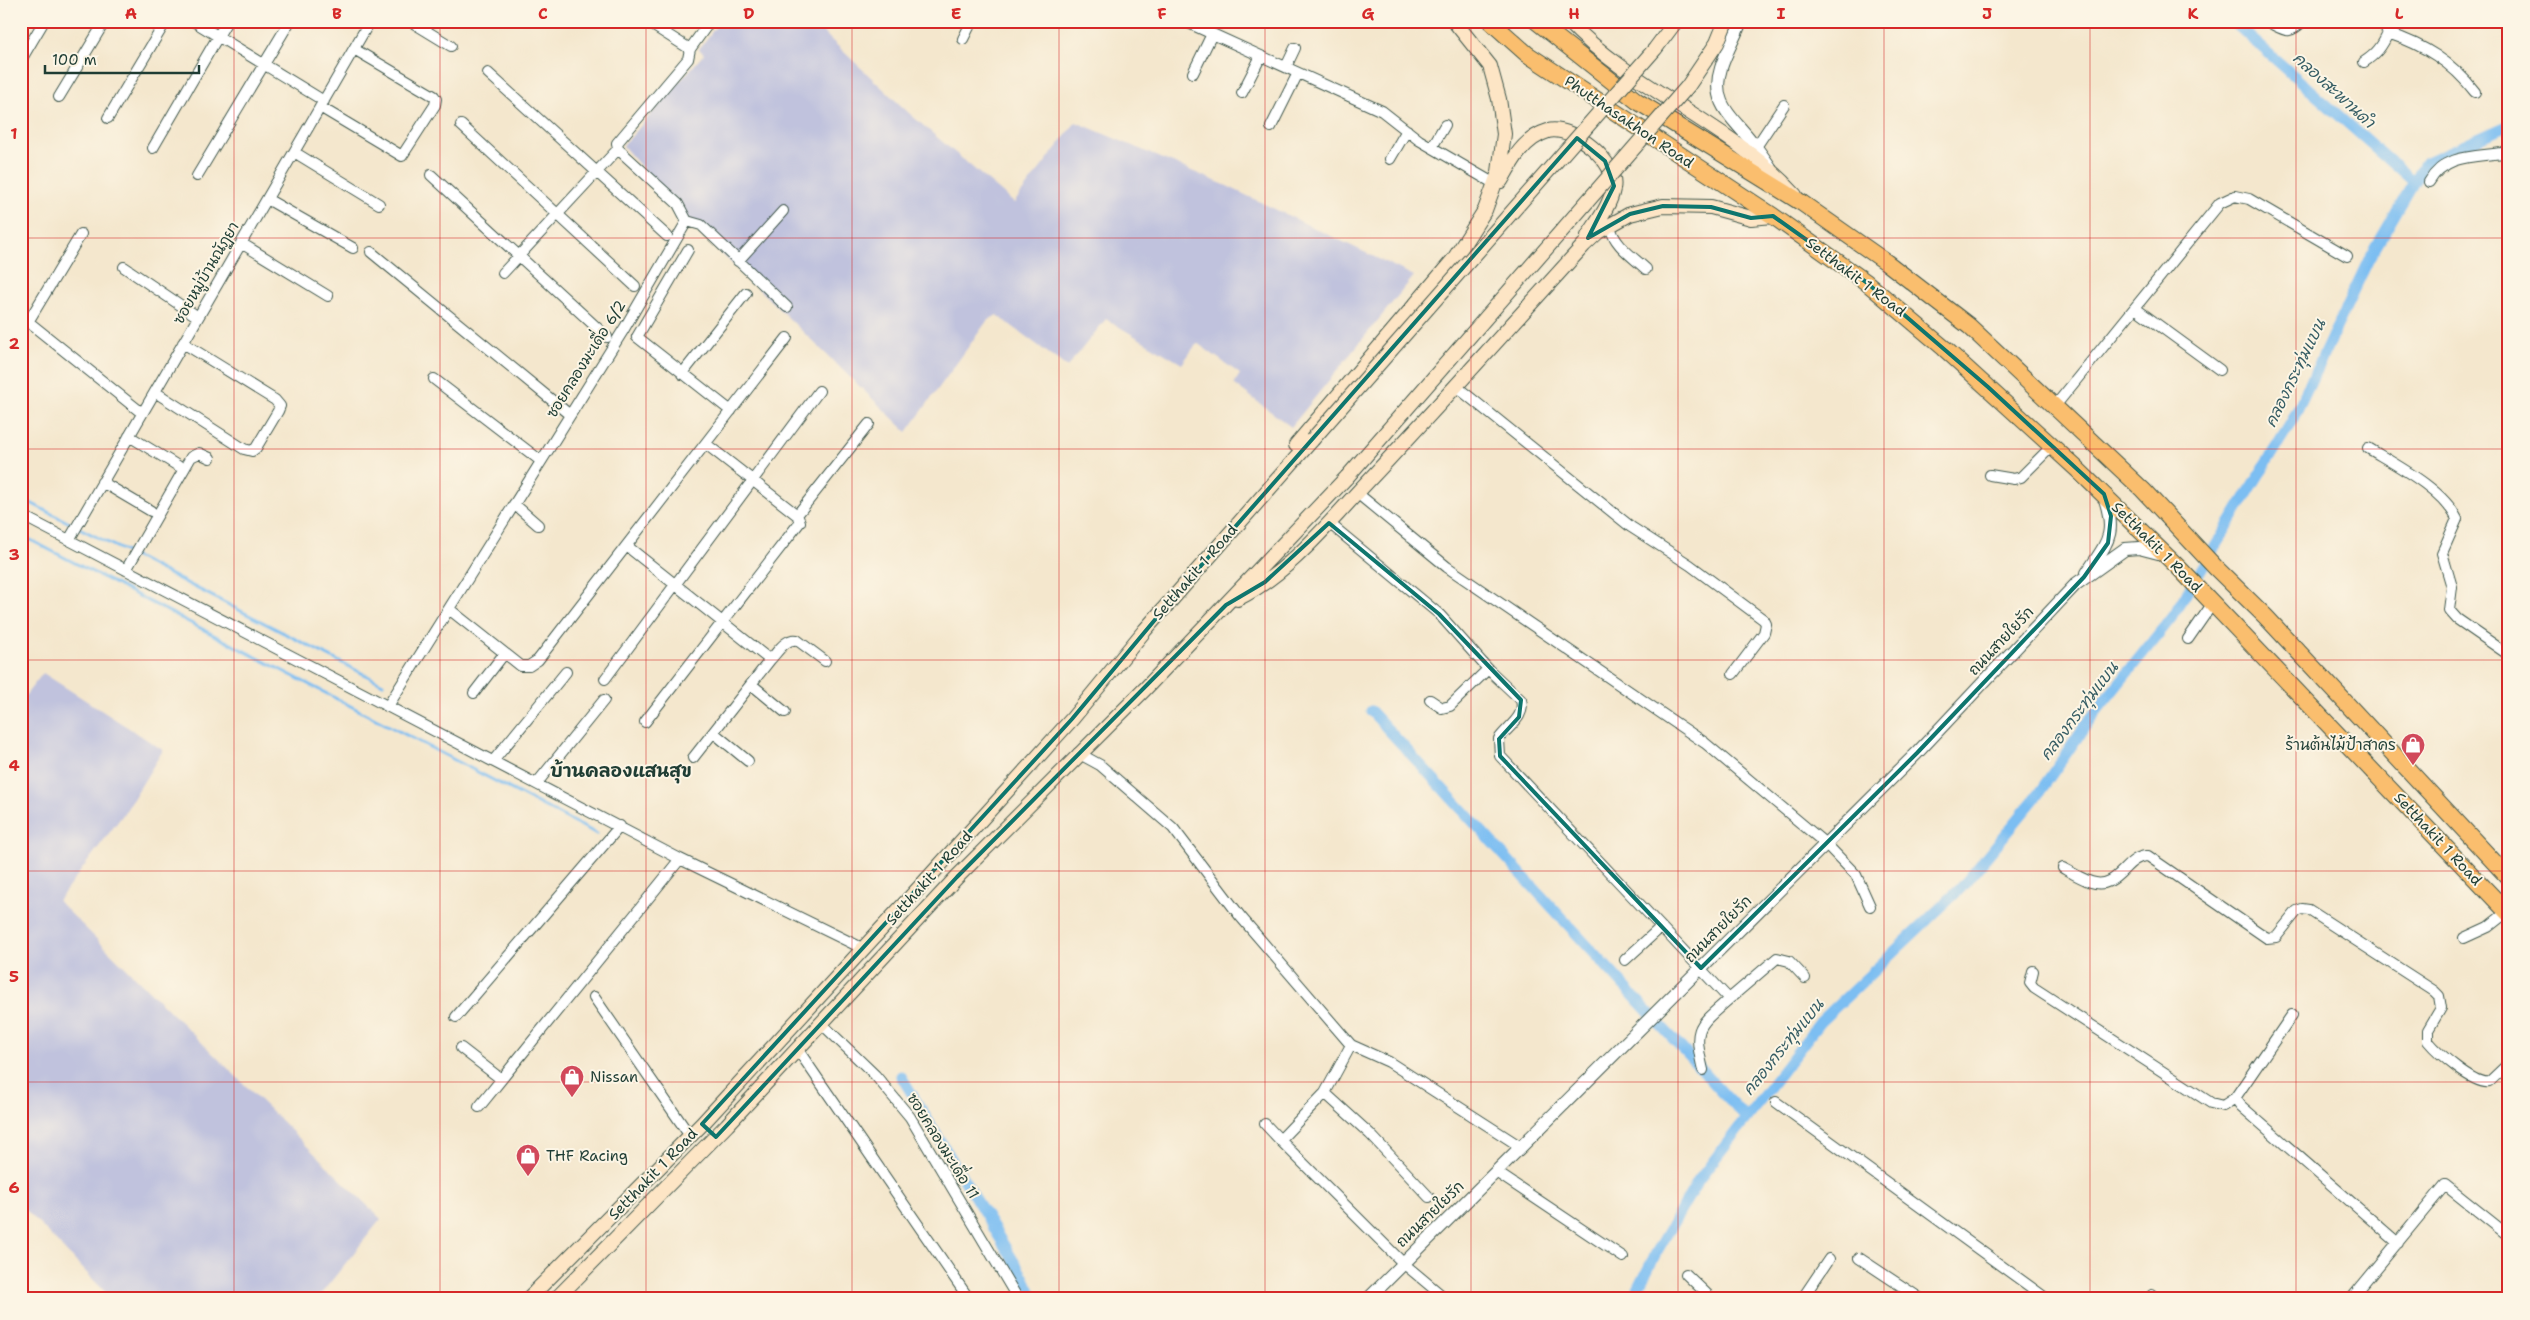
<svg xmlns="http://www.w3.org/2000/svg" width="2530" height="1320" viewBox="0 0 2530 1320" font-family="'Shantell Sans','Playpen Sans Thai',sans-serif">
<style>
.industrial{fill:#c0c2dd}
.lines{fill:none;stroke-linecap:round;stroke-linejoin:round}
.stream{stroke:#7cbef2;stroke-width:3}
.canal{stroke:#7cbef2;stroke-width:11}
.minor-casing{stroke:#3f564b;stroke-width:12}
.tertiary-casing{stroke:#3f564b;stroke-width:14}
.secondary-casing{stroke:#3f564b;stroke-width:16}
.primary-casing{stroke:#3f564b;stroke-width:18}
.minor{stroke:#fff;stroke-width:10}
.tertiary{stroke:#fff;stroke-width:12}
.secondary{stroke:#fde5c5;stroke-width:14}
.primary{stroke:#fabe6e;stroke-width:16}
.secondary-bridge-casing{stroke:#3f564b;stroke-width:16;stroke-linecap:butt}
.secondary-bridge{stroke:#fde5c5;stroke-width:14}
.marked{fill:none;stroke:#0f766e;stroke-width:4;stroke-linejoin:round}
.grid{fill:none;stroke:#d62828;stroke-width:1;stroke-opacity:0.55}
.labels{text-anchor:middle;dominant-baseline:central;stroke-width:4;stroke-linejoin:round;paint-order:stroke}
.street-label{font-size:15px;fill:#1f3d34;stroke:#fcf5e5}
.poi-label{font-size:15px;fill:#1f3d34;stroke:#fcf5e5;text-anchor:start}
.water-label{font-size:16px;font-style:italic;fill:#365d64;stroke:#fcf5e5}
.quarter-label{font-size:18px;font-weight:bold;fill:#1f3d34;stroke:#fcf5e5}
.neatline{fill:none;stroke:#d62828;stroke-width:2}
.grid-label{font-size:16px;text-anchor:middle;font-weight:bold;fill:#d62828}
</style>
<rect width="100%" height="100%" fill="#fcf5e5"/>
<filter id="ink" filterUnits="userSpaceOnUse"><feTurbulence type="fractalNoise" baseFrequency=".02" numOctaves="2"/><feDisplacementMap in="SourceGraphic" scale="10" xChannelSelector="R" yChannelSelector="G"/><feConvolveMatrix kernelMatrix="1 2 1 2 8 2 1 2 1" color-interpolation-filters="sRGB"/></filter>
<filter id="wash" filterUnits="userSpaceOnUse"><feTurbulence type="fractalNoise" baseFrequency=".0096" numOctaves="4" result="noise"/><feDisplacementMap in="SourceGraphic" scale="20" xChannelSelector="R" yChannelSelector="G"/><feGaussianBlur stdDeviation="1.12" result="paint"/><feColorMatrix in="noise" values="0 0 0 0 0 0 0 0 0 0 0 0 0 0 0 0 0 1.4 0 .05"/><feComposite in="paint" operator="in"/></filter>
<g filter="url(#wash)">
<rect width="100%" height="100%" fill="#f4e7cd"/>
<!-- industrial -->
<path class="industrial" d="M720,21h91l100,94 103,88 62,-81 151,64 187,90 -123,151 -57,-43 6,-10 -43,-31 -15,21 -76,-45 -39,48 -70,-52 -10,6 -80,111 -213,-205 -71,-81 81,-92 -5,-5z
M43,673l120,77 -38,62 -67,89 323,318 -64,80h-205l-91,-94v-504z"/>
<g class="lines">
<!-- stream -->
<path class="stream" d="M21,498l362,186
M21,535l576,299"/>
<!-- canal -->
<path class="canal" d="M2232,21l182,161
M1371,711l375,407
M901,1076l123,202 10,21
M1633,1299l23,-46 42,-72 122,-159 141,-134 75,-91 55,-79 81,-101 120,-196 77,-162 56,-96 84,-38"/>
</g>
</g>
<g filter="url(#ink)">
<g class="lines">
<defs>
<path id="minor" d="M193,21l131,80
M410,21l41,25
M646,21l44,28
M1184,21l198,90 37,29 76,44
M2270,23c16,8 19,12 33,-2
M2388,33c36,12 64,29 87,59
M963,39l9,-18
M21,60l23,-39
M2364,62c12,-8 18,-15 24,-29l-7,-12
M1286,67l9,-19
M488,73l179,163
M1193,73l19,-39
M1242,93l19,-37
M59,97l46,-76
M320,107l82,49 33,-51 1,-6 -2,-3 -80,-47
M108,118l58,-97
M461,125l174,161
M1271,127l27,-54
M1432,147l13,-22
M1756,147l28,-42
M153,148l74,-127
M294,152l85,52
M1390,159l17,-29
M431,175l176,162
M197,176l93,-155
M2429,182c16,-28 44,-25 73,-29l7,-4
M267,199l86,49
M687,221l14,4 86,82
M1610,226c4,19 22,30 36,43
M241,243l87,53
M688,250l-51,87 94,74
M371,252l199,163
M738,261l45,-50
M124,267l74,50
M503,273l115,-124
M2135,308l85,62
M21,316l121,97
M28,322l53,-88
M682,374l64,-81
M434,379l107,82
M1457,387l174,140 59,38 74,55 2,4 -2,9 -31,41
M155,392l89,57 8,2 4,-3 22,-37 2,-5 -5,-6 -92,-57
M2055,406l165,-203 15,-7 14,3 98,57
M129,436l49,30
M2368,448c28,17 75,41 89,71l-15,34 10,34 -3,23 8,9 52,36
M1990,475l24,4 7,-2 31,-31
M102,482l49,29
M1357,493l90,74 258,176 122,102 29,30 14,31
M514,504l24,21
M21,515l659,344 184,90
M797,515l72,-91
M1329,523l110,91 49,55 33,31c5,17 -13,26 -22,39l1,17 229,243 48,-41 12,3 16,17
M69,540l301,-519
M628,547l142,113 -77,98
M126,570l65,-113 8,-4 11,5
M449,609l72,57h8l9,-6 249,-322
M2188,639l25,-36
M770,660c7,-7 15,-22 27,-20l28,21
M605,679l214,-288
M751,684l34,28
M474,693l30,-39
M1430,700l12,8 8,-2 38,-37
M388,706l236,-377 63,-108 -9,-17 -60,-55 -1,-6 71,-84 2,-10 20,-28
M645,722l155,-200 -3,-7 -91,-71
M714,733l34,28
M1078,753l22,12 73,63 67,88 111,129 38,17 132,85
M494,760l72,-88
M537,783l67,-83
M2063,868c9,5 19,11 28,14 28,9 34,-27 57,-26l119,82 9,-1 21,-26 5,-2 7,1 125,81 5,5 2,12 -13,22v11c10,12 46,44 61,41l20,-19
M2464,938l24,-11 19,-15
M1625,960l36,-33
M2033,971l-3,12 4,5 177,115 12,3 12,-8 6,8 157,137
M594,997l96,139
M456,1017l164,-191
M822,1024l53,51 35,42 108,182
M461,1048l40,31
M798,1050l171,249
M1703,1070c-10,-43 -6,-43 26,-71
M1325,1093l45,41 59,63
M2235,1098l57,-83
M1776,1102l271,197
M479,1107l201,-248
M1265,1124l15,16 45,-47 26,-48
M1280,1140l123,123 43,36
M1496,1172l127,85
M1859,1258l62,41
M1686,1274l26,25
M2152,1295l4,4
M1802,1299l27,-40
M2351,1299l94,-114 64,51"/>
<path id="tertiary" d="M1741,21c-6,16 -15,31 -20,47 -12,38 15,51 33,77 6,7 11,15 16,22
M2087,573c21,-32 30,-38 17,-77
M1368,1299l549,-546 159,-169 49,-35 14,-1 27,7"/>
<path id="secondary" d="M1568,21c66,70 162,102 227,174
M1501,181c11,-20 23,-43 47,-50 25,-6 71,31 65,58 -3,17 -16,33 -25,47
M1296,445l158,-186 31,-49 14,-38 5,-38 -5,-35 -9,-33 -36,-45
M1237,599c53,-26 94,-79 134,-121 72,-77 142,-155 213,-233l14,-13 32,-18 33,-8 48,1 40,11 22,-2
M528,1299l174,-175 228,-248 142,-157 73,-89 167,-190
M556,1299l171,-174 230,-248 188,-188 202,-212"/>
<path id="primary" d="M1490,21l37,33 246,162 93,66 78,66 133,121 102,99 330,346
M1536,21l101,80 165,102 84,59 83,64 174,164 73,78 50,49 243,261"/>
</defs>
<!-- minor casing -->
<use href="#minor" class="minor-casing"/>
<!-- tertiary casing -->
<use href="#tertiary" class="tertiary-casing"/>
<!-- secondary casing -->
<use href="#secondary" class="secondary-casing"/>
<!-- primary casing -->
<use href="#primary" class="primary-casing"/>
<!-- minor -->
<use href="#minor" class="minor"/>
<!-- tertiary -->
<use href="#tertiary" class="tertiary"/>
<!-- secondary -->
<use href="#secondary" class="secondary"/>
<!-- primary -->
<use href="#primary" class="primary"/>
<defs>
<path id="secondary-bridge" d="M1312,440l343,-391 21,-28
M1347,477l341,-391 29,-43 9,-22"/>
</defs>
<!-- secondary-bridge casing -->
<use href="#secondary-bridge" class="secondary-bridge-casing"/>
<!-- secondary-bridge -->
<use href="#secondary-bridge" class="secondary-bridge"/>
</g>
</g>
<!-- marked area -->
<path class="marked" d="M1577,138l28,23 9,25 -26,52 42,-24 33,-8 48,1 40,11 22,-2 93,66 122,105 116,107 7,22 -3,27 -24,34 -167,176 -216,215 -201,-212 -1,-17 20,-22 2,-17 -82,-86 -110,-91 -64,59 -39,23 -269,272 -241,260 -14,-13 370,-405 112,-134z"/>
<!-- grid -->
<path class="grid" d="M234,21v1278M440,21v1278M646,21v1278M852,21v1278M1059,21v1278M1265,21v1278M1471,21v1278M1678,21v1278M1884,21v1278M2090,21v1278M2296,21v1278M21,238h2488M21,449h2488M21,660h2488M21,871h2488M21,1082h2488"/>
<!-- icons -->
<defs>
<symbol id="shop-pin" viewBox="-11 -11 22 30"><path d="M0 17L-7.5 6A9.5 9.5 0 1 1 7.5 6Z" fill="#d1495b" stroke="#fcf5e5"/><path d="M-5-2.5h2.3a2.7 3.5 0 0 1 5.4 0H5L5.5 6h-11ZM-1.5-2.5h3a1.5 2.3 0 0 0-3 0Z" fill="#fff"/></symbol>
</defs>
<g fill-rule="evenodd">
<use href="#shop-pin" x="2399" y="731" width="28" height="38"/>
<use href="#shop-pin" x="558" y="1063" width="28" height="38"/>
<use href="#shop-pin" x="514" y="1142" width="28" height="38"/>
</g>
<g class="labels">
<!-- street labels -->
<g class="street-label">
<text transform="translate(1629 122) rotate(34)">Phutthasakhon Road</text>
<text transform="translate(206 273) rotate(-60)">ซอยหมู่บ้านณัฏยา</text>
<text transform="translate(1856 277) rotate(37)">Setthakit 1 Road</text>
<text transform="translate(586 359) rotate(-58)">ซอยคลองมะเดื่อ 6/2</text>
<text transform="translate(2157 547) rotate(45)">Setthakit 1 Road</text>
<text transform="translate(1195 572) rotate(-49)">Setthakit 1 Road</text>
<text transform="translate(2001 641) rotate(-47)">ถนนสายใยรัก</text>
<text transform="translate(2438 839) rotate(47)">Setthakit 1 Road</text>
<text transform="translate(929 878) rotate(-48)">Setthakit 1 Road</text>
<text transform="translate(1718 929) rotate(-45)">ถนนสายใยรัก</text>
<text transform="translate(943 1146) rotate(58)">ซอยคลองมะเดื่อ 11</text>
<text transform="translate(653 1174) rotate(-46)">Setthakit 1 Road</text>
<text transform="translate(1430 1214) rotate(-44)">ถนนสายใยรัก</text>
</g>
<!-- poi labels -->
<g class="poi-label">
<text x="2396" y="745" text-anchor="end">ร้านต้นไม้ป้าสาคร</text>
<text x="590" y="1077">Nissan</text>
<text x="546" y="1156">THF Racing</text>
</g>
<!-- water labels -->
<g class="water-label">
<text transform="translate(2334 90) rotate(42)">คลองสะพานดำ</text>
<text transform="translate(2295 373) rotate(-64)">คลองกระทุ่มแบน</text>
<text transform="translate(2079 711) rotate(-53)">คลองกระทุ่มแบน</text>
<text transform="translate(1783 1047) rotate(-51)">คลองกระทุ่มแบน</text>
</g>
<!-- quarter labels -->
<g class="quarter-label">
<text x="621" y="771">บ้านคลองแสนสุข</text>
</g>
</g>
<!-- margin -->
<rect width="2530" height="1320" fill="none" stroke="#fcf5e5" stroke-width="55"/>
<!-- scale -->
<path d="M45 65v8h154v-8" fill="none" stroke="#1f3d34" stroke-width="2.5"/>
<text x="52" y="65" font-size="15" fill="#1f3d34" stroke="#fcf5e5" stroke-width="4" paint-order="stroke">100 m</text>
<rect x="28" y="28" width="2474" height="1264" class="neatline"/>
<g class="grid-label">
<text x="131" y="19">A</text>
<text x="337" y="19">B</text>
<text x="543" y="19">C</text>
<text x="749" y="19">D</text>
<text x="956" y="19">E</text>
<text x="1162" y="19">F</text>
<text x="1368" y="19">G</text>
<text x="1574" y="19">H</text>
<text x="1781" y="19">I</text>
<text x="1987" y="19">J</text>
<text x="2193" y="19">K</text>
<text x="2399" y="19">L</text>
<text x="14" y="139">1</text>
<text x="14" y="349">2</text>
<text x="14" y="560">3</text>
<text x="14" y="771">4</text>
<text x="14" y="982">5</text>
<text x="14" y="1193">6</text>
</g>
</svg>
